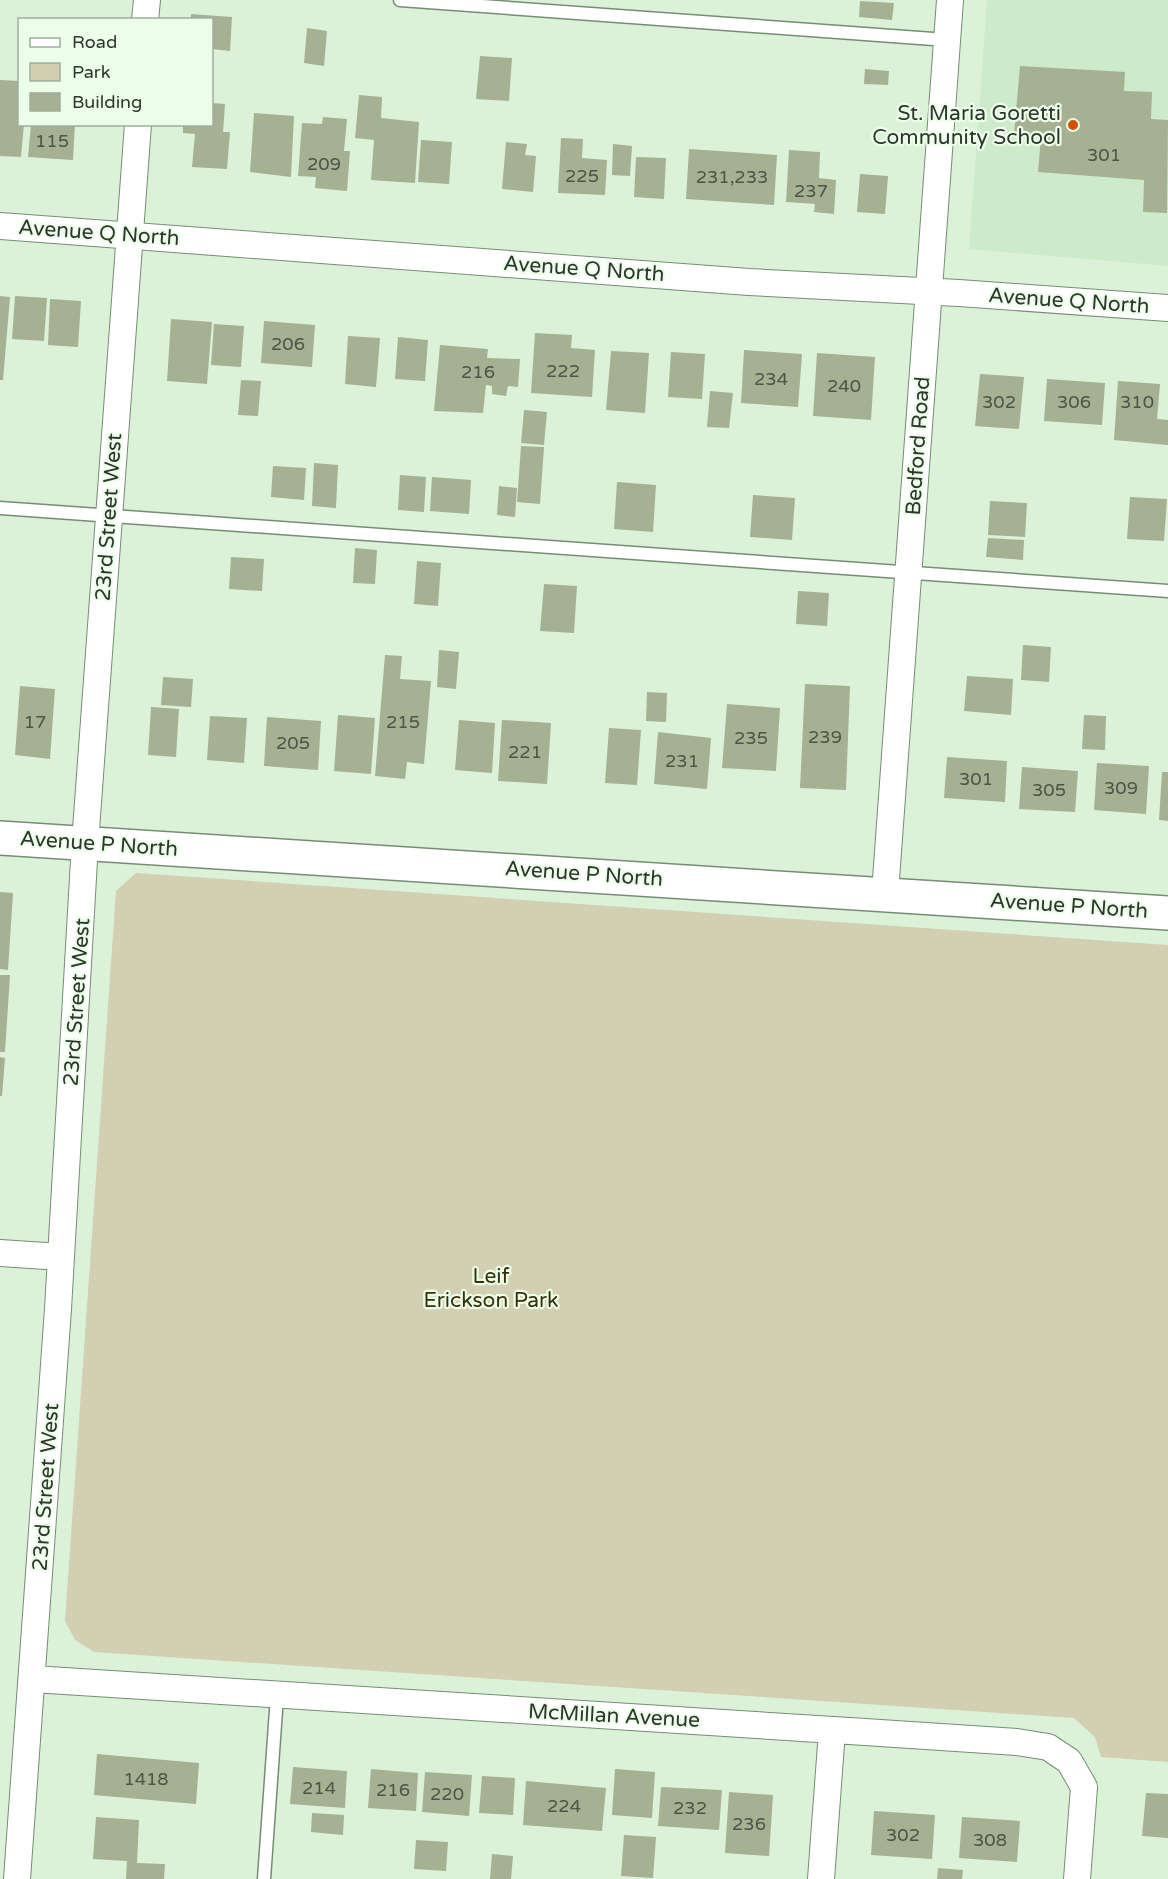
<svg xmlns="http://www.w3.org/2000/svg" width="1168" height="1879" viewBox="0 0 1168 1879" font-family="'Varela Round',sans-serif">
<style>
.built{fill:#cdeaca}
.green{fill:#d2cfb3}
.building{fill:#a6b093}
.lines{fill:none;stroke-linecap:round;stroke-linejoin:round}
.service-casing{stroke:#778c75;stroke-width:15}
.minor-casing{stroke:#778c75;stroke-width:28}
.secondary-casing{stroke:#778c75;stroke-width:36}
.service{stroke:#fff;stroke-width:12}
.minor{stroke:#fff;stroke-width:26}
.secondary{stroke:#fff;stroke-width:33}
.poi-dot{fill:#d35000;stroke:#ecfee9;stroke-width:2}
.labels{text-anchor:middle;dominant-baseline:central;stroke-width:4.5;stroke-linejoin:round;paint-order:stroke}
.number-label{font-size:18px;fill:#4b5446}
.poi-label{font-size:21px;fill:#2d362c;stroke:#ecfee9;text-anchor:end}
.street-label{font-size:21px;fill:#2d362c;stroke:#ecfee9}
.park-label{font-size:21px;fill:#36310b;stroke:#ecfee9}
</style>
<rect width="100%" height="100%" fill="#dbf2d9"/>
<!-- built -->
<path class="built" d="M987,0h181v266l-199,-17z"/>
<!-- green -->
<path class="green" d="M136,873l1032,72v817l-67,-5 -6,-20 -21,-19 -980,-66 -19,-12 -10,-19 51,-730z"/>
<!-- building -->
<path class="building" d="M860,1l34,2 -2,17 -33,-3z
M191,14l41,3 -2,34 -18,-2v-29h-21z
M307,28l20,3 -3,35 -20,-3z
M480,56l32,2 -3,43 -33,-2z
M1020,66l105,6 -1,19 28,1 -1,27 17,1 -1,93 -24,-1 1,-32 -106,-8 3,-35 -27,-2z
M865,69l24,2 -1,14 -24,-1z
M0,80l20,1v43h4l-3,33 -21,-1z
M359,95l23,2 -1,21 38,4 -4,61 -44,-3 3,-40 -19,-2z
M212,103l13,1 -2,28h7l-3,37 -35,-2 3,-33 -12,-1v-9h29z
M254,113l40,3 -3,61 -41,-5z
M323,117l24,2 -3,32h6l-3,40 -32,-3 1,-11 -18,-1 4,-53 20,1z
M31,124h44l-2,36 -45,-3z
M561,138l22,1 -1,19 25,2 -2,35 -47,-2z
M421,140l31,2 -3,42 -31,-2z
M506,142l21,2 -2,11 11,1 -3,36 -31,-3z
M613,144l19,2 -2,30 -18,-1z
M689,149l88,6 -3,50 -88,-6z
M789,150l31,2 -1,26 17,2 -2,34 -20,-2 1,-8 -29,-2z
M636,157l30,1 -2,41 -30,-2z
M860,174l28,2 -3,38 -28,-2z
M0,296l10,1 -7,83h-3z
M15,296l32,2 -3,43 -32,-2z
M50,299l31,2 -3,46 -30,-2z
M171,319l41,3 -5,62 -40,-3z
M264,321l51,4 -3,42 -51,-4z
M214,324l30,2 -3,41 -30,-2z
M535,333l37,2 -1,13 24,2 -3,47 -61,-4z
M348,336l32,2 -4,49 -31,-3z
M398,337l30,3 -3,41 -30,-2z
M440,345l48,4 -1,9 33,1 -2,28 -10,-1 -2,10 -14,-2v-8l-6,-1 -3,28 -49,-2z
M744,350l58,4 -4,53 -57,-4z
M611,351l38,2 -4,60 -39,-3z
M671,352l34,2 -3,45 -34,-2z
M817,353l58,4 -4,63 -58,-4z
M980,374l44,3 -5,52 -44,-3z
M1047,379l58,4 -3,42 -58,-4z
M241,380l20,1 -3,35 -20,-1z
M1118,381l42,3 -3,35 11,1v25l-54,-5z
M710,391l23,2 -4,35 -22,-1z
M524,410l23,2 -3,33 -23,-2z
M521,446l23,1 -4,57 -23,-2z
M314,463l24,2 -2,43 -24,-2z
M273,466l33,2 -2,32 -33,-3z
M400,475l26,2 -2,35 -26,-2z
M432,477l39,3 -2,34 -39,-3z
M617,482l39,3 -3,47 -39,-3z
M499,486l18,2 -2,29 -18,-2z
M753,495l42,3 -3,42 -42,-3z
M1130,497l37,2 -3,42 -37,-2z
M990,501l37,2 -2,34 -37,-2z
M988,538l36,2 -1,20 -37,-3z
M355,548l22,2 -2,34 -22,-1z
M231,557l33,2 -2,32 -33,-2z
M417,561l24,2 -3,43 -24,-2z
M544,584l33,2 -3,47 -34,-2z
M798,591l31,2 -2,33 -31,-2z
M1023,645l28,2 -2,35 -28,-2z
M439,650l20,2 -3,37 -19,-2z
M385,655l17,1 -2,23 31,2 -7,83 -17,-2 -2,17 -30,-3z
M967,676l46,3 -2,36 -47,-4z
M163,677l30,2 -2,28 -30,-2z
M805,684l45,2 -4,104 -46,-2z
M20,686l35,3 -5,70 -35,-4z
M647,692l20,1 -1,29 -20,-1z
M727,704l53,4 -4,63 -54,-3z
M151,707l28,2 -3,48 -28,-2z
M338,715l37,3 -4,56 -37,-3z
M1084,715l22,1 -1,34 -23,-1z
M210,716l37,2 -3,45 -37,-3z
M267,717l54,4 -3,49 -54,-4z
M459,720l36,3 -3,50 -37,-3z
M502,720l49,3 -4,61 -49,-3z
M609,728l32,2 -4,55 -32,-2z
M658,732l53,6 -4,51 -53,-5z
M947,757l60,4 -2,41 -61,-4z
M1097,763l52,3 -3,48 -52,-4z
M1022,767l56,4 -3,41 -56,-3z
M1162,772h6v49l-9,-1z
M0,892l13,1 -5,77 -8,-1z
M0,975h10l-5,77h-5z
M0,1057l5,1 -3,38h-2z
M97,1754l102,9 -3,41 -102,-9z
M293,1767l54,4 -2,37 -55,-4z
M371,1769l47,4 -2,38 -48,-3z
M615,1769l40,3 -3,46 -40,-3z
M425,1772l47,3 -3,41 -47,-4z
M482,1776l33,2 -2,37 -34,-2z
M526,1781l80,7 -4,43 -79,-6z
M661,1787l61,3 -3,40 -61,-4z
M729,1792l44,3 -4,61 -44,-3z
M1146,1793l22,1v44l-26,-2z
M874,1811l61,4 -3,44 -61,-4z
M312,1813l32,2 -1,20 -32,-3z
M96,1817l43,3 -2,43 28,1 -1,15h-38l1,-18 -34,-2z
M962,1817l58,4 -3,41 -58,-4z
M624,1835l32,2 -3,41 -32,-2z
M416,1840l32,2 -2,29 -32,-2z
M492,1854l21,2 -2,23h-21z
M938,1868l25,2 -1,9h-25z"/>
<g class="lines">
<defs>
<path id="service" d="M400,0l547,40
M0,508l1168,83
M264,1879l13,-183"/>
<path id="minor" d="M145,20l2,-20
M0,226l749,56 210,11 209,15
M885,893l65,-893
M0,1253l61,4
M33,1679l832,53 152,10 31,5 21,14 15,26 -7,92
M17,1879l41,-570 27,-466 53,-719
M821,1879l11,-148"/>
<path id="secondary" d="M0,838l1168,75"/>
</defs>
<!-- service casing -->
<use href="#service" class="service-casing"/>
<!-- minor casing -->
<use href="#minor" class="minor-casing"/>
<!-- secondary casing -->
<use href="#secondary" class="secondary-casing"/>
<!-- service -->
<use href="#service" class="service"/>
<!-- minor -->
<use href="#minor" class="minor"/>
<!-- secondary -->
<use href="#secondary" class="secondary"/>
</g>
<!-- markers -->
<circle class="poi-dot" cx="1073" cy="125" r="6"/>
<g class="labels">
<!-- number labels -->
<g class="number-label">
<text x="52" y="141">115</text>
<text x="1104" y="155">301</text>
<text x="324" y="164">209</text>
<text x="582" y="176">225</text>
<text x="732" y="177">231,233</text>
<text x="811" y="191">237</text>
<text x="288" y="344">206</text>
<text x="563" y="371">222</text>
<text x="478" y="372">216</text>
<text x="771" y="379">234</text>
<text x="844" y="386">240</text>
<text x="999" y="402">302</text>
<text x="1074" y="402">306</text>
<text x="1137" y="402">310</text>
<text x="35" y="722">17</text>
<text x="403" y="722">215</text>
<text x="825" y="737">239</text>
<text x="751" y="738">235</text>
<text x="293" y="743">205</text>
<text x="525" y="752">221</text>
<text x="682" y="761">231</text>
<text x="976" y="779">301</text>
<text x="1121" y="788">309</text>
<text x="1049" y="790">305</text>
<text x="146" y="1779">1418</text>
<text x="319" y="1788">214</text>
<text x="393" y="1790">216</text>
<text x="447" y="1794">220</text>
<text x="564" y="1806">224</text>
<text x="690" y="1808">232</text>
<text x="749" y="1824">236</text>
<text x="903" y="1835">302</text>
<text x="990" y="1840">308</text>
</g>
<!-- poi labels -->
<g class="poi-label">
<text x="1061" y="113">St. Maria Goretti<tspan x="1061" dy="24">Community School</tspan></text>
</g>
<!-- street labels -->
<g class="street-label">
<text transform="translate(99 233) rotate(4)">Avenue Q North</text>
<text transform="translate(584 269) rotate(4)">Avenue Q North</text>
<text transform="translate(1069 301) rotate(4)">Avenue Q North</text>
<text transform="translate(918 446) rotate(-86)">Bedford Road</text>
<text transform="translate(109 517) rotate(-86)">23rd Street West</text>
<text transform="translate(99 844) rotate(4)">Avenue P North</text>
<text transform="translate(584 874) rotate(4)">Avenue P North</text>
<text transform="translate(1069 906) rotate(4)">Avenue P North</text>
<text transform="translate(77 1002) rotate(-86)">23rd Street West</text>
<text transform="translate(46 1487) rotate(-86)">23rd Street West</text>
<text transform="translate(614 1716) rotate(3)">McMillan Avenue</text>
</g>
<!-- park labels -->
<g class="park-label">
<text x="491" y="1276">Leif<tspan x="491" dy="24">Erickson Park</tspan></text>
</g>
</g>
<!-- legend -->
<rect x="18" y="18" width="195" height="108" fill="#ecfee9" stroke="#a0ae9d" stroke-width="1.5"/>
<rect x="30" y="38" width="30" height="9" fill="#ffffff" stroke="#a0ae9d" stroke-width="1.5"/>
<text x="72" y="48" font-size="18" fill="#2d362c">Road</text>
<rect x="30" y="63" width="30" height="18" fill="#d2cfb3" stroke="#a0ae9d" stroke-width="1.5"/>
<text x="72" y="78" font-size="18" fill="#2d362c">Park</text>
<rect x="30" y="93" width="30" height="18" fill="#a6b093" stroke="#a0ae9d" stroke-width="1.5"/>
<text x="72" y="108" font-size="18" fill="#2d362c">Building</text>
</svg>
